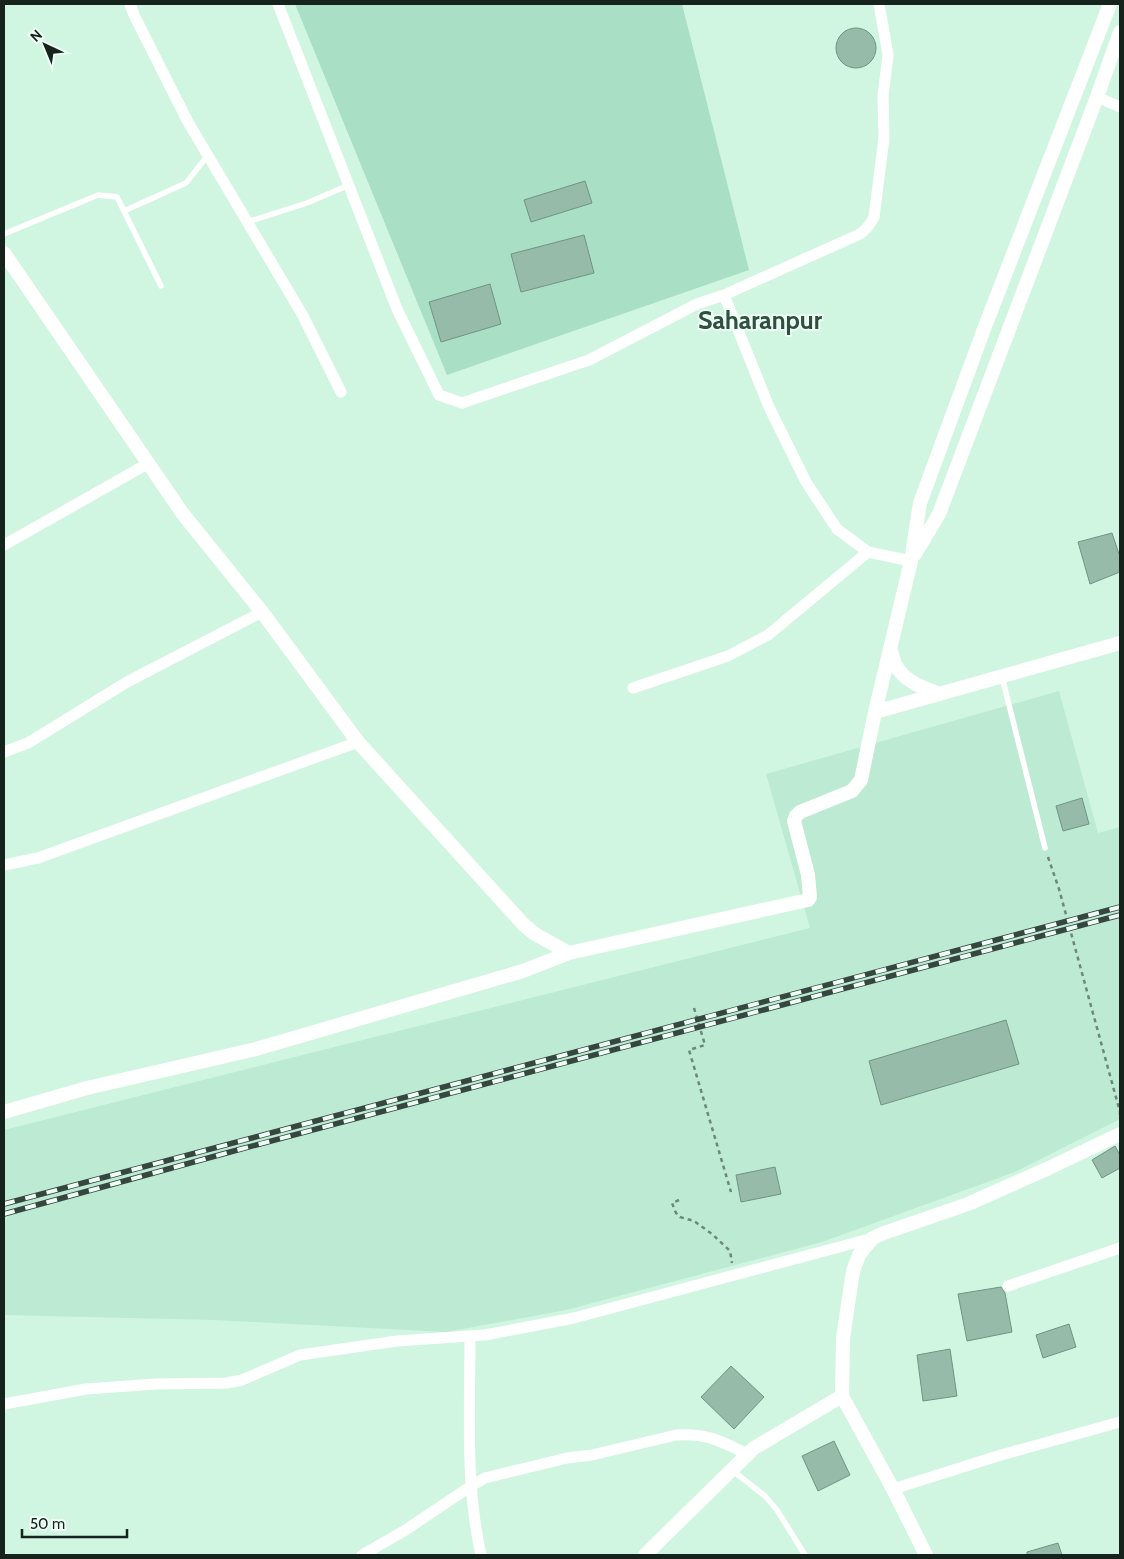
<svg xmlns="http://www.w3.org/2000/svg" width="1124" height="1559" viewBox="0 0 1124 1559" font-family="Cabin,sans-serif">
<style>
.built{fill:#bdead2}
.green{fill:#a9dfc4}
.building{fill:#97bba9;stroke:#719482}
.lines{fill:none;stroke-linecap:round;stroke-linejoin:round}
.path{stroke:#6d877a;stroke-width:2.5;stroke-dasharray:4 4;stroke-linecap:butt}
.service{stroke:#fff;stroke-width:5.5}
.minor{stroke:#fff;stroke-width:11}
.tertiary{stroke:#fff;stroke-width:14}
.rail-casing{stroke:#35473e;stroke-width:5.5}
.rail{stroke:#eefdf5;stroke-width:4;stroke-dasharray:11;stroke-linecap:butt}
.labels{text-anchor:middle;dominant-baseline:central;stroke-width:4;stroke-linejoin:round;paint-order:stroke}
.town-label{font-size:25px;font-weight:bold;fill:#2f5040;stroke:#eefdf5}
</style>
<rect width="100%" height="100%" fill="#d0f6e2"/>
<!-- built -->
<path class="built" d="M1059,691l39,142 22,-6v292l-105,53 -193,70 -256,68 -120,22 -232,-12 -210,-5v-185l806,-202 -44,-154z"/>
<!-- green -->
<path class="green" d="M295,4h387l67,266 -302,105z"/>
<!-- building -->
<path class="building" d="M836 48a20 20 0 1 1 40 0a20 20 0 1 1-40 0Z
M585,181l7,22 -61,19 -7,-22z
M584,235l10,38 -73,19 -10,-38z
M490,284l11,40 -60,18 -12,-40z
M1112,533l8,24v15l-30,12 -12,-42z
M1082,798l7,26 -26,7 -7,-25z
M1006,1020l13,44 -138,41 -12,-44z
M1115,1146l5,9v13l-18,10 -10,-18z
M775,1167l6,27 -40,8 -5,-27z
M1001,1287l4,6 7,39 -45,9 -9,-47z
M1069,1324l7,23 -33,11 -7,-23z
M950,1349l7,47 -34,5 -6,-46z
M731,1366l33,31 -30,32 -33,-32z
M834,1441l16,34 -32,16 -16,-35z
M1058,1543l4,12h-35v-3z"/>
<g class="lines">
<!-- path -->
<path class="path" d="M1048,857l11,32 61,223v5
M694,1008l11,37 -16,5 42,142
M679,1200l-7,3 4,10 4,4 14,4 18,13 18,17 2,12"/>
<!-- service -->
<path class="service" d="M124,211l62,-28 22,-28
M247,222l60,-19 42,-18
M4,234l94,-39 19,2 44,89
M1002,677l43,171
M732,1470l33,26 12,14 28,45"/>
<!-- minor -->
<path class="minor" d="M130,4l4,11 54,107 114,192 39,78
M278,4l119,305 42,86 23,8 127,-43 108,-56 27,-9 45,112 37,75 31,47 31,23 43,9
M1097,97l23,10
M724,295l136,-61c7,-5 10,-9 14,-17l10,-79 -1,-42 5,-41 -9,-51
M4,545l145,-82
M633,688l95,-32 40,-21 100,-83
M4,752l24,-9 99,-61 135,-70
M4,865l34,-7 320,-116
M1008,1286l112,-38
M470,1337c0,72 -5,147 11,218
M4,1404l82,-15 70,-5 71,-1 15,-3 58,-25 97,-14 88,-6 89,-17 299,-80
M893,1489l108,-34 119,-33
M362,1555l42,-24 67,-45 14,-8 82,-20 25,-3 84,-20c31,-2 45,6 71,19"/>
<!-- tertiary -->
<path class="tertiary" d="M1110,4l-126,325 -64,174 -9,58 -36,151 245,-69
M4,253l179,261 79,98 96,130 166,183 11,9 34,19 239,-53 2,-3 -2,-22 -14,-54 2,-5 4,-4 52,-21 9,-11 14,-68
M915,554l24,-40 158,-417 23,-65
M890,648c2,5 3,11 5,16 8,17 28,24 45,30
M4,1112l83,-24 169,-39 267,-78 46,-18
M645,1555l109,-107 88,-52
M926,1555l-33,-66 -51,-93 1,-58 10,-67 6,-16 6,-8 8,-9 11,-5 84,-29 81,-36 71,-34"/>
<defs>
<path id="rail" d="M4,1204l1116,-297
M4,1214l237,-65 879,-234"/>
</defs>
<!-- rail casing -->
<use href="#rail" class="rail-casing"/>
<!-- rail -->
<use href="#rail" class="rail"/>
</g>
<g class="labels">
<!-- town labels -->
<g class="town-label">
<text x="760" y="320">Saharanpur</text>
</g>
</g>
<!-- border -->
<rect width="1124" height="1559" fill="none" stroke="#15231c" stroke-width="10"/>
<!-- north arrow -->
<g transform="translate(45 45) rotate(316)" stroke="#eefdf5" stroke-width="4" paint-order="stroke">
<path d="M0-4L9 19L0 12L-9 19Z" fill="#15231c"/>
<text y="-8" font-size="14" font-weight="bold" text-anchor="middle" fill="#15231c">N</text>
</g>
<!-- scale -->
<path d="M22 1529v8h105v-8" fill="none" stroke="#15231c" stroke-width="2.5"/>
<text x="30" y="1529" font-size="15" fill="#15231c" stroke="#eefdf5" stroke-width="4" paint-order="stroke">50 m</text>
</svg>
